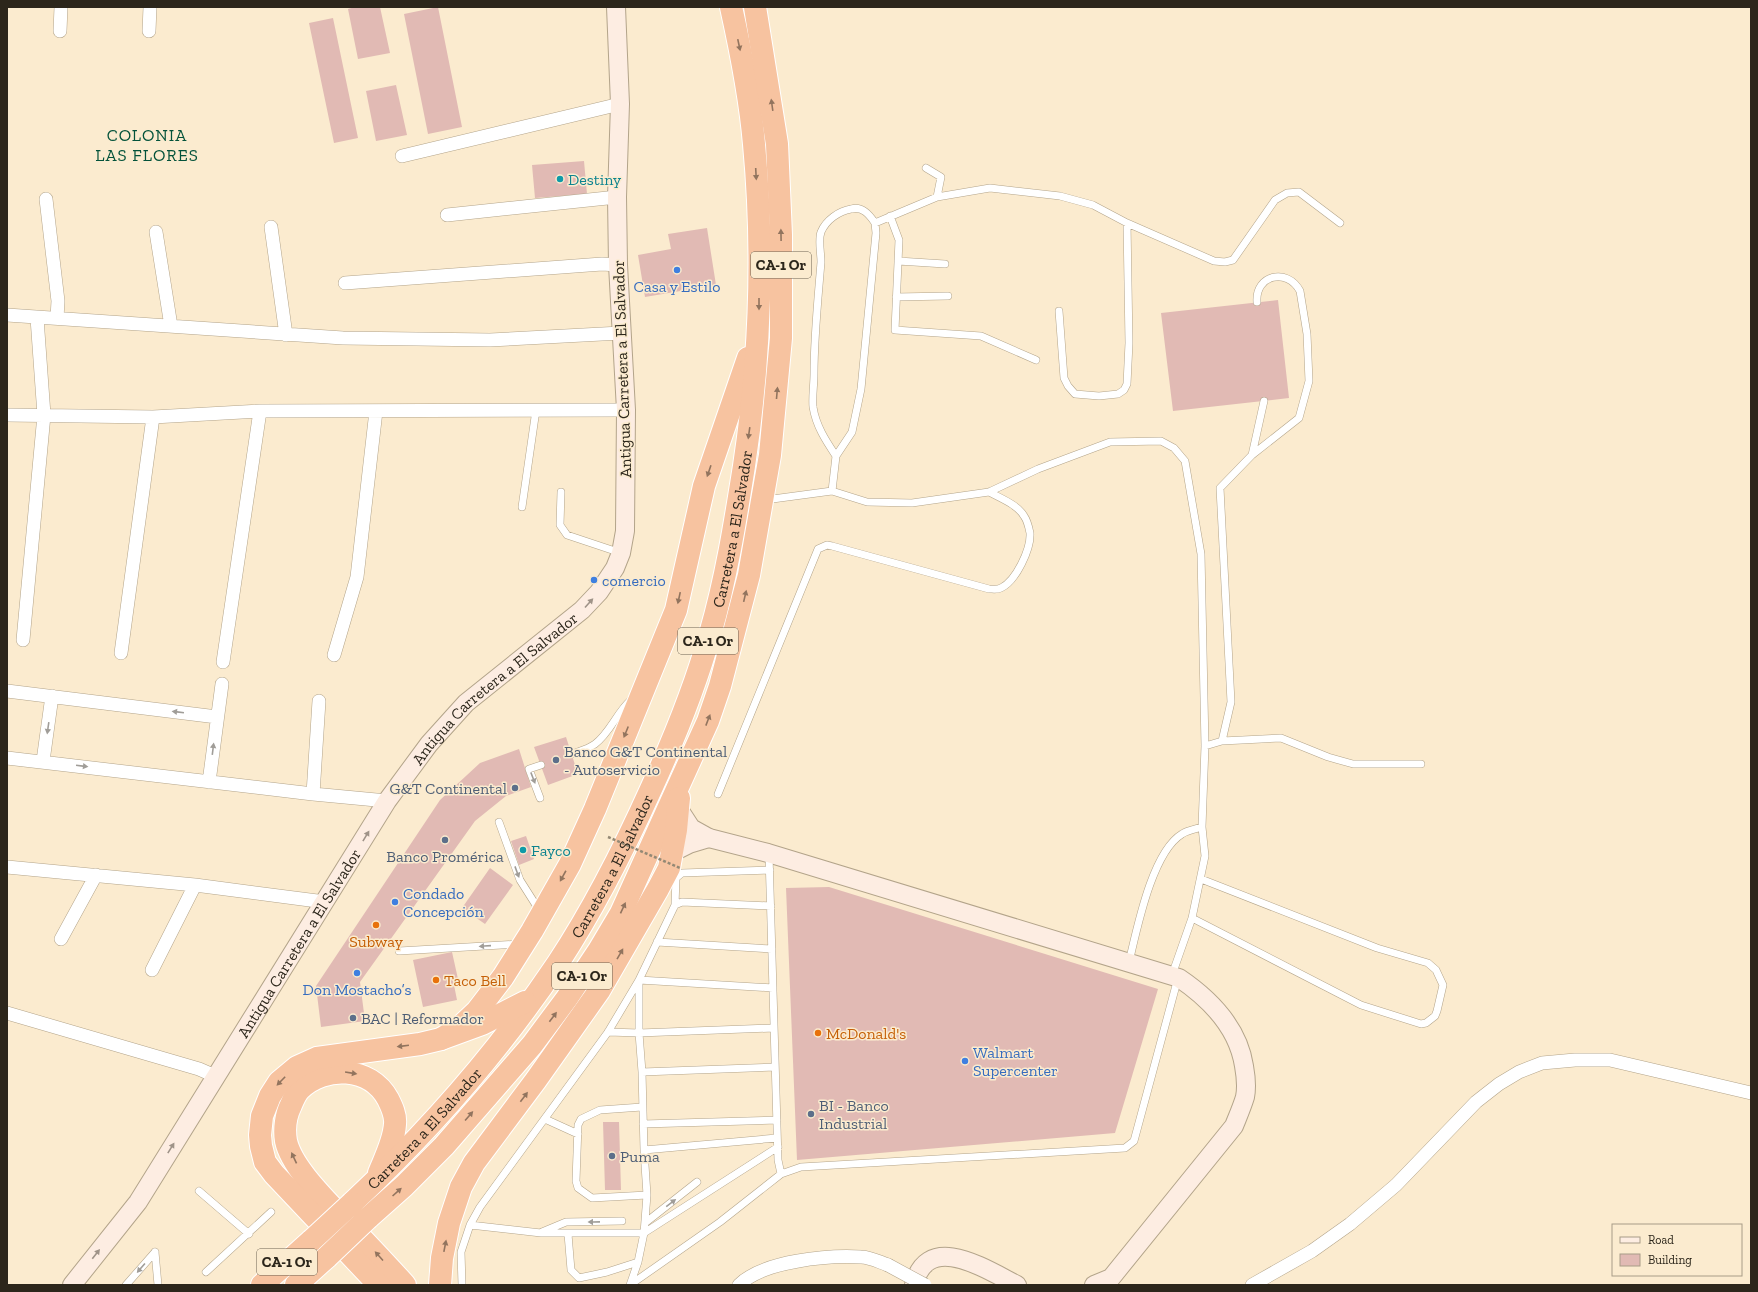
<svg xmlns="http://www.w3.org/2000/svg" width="1758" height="1292" viewBox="0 0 1758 1292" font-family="'Zilla Slab',serif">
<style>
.building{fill:#e1bab4}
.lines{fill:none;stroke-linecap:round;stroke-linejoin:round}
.lane-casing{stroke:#b3a48a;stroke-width:8}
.street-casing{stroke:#b3a48a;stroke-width:14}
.secondary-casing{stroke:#b3a48a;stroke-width:20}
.highway-casing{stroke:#fff;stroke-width:24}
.lane{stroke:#fff;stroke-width:7}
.street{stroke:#fff;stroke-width:13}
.secondary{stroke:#fdede2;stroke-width:18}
.highway{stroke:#f7c3a0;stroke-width:22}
.street-bridge-casing{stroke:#b3a48a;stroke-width:14;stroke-linecap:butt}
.highway-bridge-casing{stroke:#fff;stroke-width:24;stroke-linecap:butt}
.path-bridge{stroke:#948975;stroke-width:2.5;stroke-dasharray:3 2;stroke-linecap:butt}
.street-bridge{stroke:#fff;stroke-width:13}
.highway-bridge{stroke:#f7c3a0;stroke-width:22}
.oneway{fill:#92745e}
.oneway2{fill:#9f9388}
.oneway3{fill:#a09d98}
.culture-dot{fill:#0f9aa8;stroke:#fbebcf;stroke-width:1.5}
.shop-dot{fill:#3f7fe0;stroke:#fbebcf;stroke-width:1.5}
.service-dot{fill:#5c6f8a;stroke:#fbebcf;stroke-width:1.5}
.food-dot{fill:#e8710a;stroke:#fbebcf;stroke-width:1.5}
.labels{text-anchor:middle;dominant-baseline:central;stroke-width:3;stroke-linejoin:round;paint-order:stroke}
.shield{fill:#fbebcf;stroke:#6a6151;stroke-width:1}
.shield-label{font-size:15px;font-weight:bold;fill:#2c261b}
.culture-label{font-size:16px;fill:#0d838f;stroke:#fbebcf;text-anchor:start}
.shop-label{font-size:16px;fill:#366cbe;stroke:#fbebcf;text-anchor:start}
.street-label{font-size:16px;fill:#2c261b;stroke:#fbebcf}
.service-label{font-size:16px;fill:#4e5e75;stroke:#fbebcf;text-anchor:start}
.food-label{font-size:16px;fill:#c56008;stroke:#fbebcf;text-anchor:start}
.neighbourhood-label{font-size:17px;letter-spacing:1px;fill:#03523a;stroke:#fbebcf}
</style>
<rect width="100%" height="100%" fill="#fbebcf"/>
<!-- building -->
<path class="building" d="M355,7h25l10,46 -32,6 -10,-50z
M438,7l24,120 -34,7 -24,-120z
M333,18l25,120 -24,5 -25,-120z
M396,85l11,50 -31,6 -10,-50z
M584,161l3,33 -52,4 -3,-33z
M707,228l9,57 -71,12 -7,-42 33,-6 -3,-15z
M1278,300l11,98 -116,13 -12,-98z
M566,737l12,37 -30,11 -14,-38z
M519,749l12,38 -25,9 -31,25 -115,161 5,39 -44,6 -5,-41 124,-186 40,-37z
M526,836l8,23 -15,6 -8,-24z
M490,868l23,17 -28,39 -23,-16z
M829,887l329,102 -43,144 -318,27 -11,-272z
M452,952l6,27 -5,1 4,20 -34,7 -10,-47z
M603,1122h16l2,68h-16z"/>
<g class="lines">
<defs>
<path id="lane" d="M926,168l15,9 -4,20
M890,216l9,24 -4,90 86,6 55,24
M898,261l47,3
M896,297l52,-1
M1059,311l5,67 4,8 7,8 24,2 19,-2 6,-4 3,-6 2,-41 -2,-120
M1252,455l47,-37 10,-37 -2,-47 -7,-43c-13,-24 -45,-16 -43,11
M836,456c-10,-15 -20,-30 -23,-49 -1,-10 1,-22 1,-33 0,-37 4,-75 7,-112 0,-9 -3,-22 0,-30 5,-12 18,-21 30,-23 11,-3 18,5 24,14
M832,491l35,11 45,1 77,-11 49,-23 72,-27 51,-1 13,7 11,13 16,93 4,192 -3,81 3,29 -13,62 -20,57
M561,492l-1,33 7,10 54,18
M765,500l67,-9 4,-35 16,-24 9,-43 15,-156 -1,-10 62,-26 53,-9 70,8 33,9 34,18 87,38 11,1 8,-2 42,-60 12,-7 12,-1 41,31
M522,507l14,-97
M1222,741l59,-3 47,19 25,7h68
M1205,746l17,-5 9,-39 -11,-214 32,-33 12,-54
M572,754c8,-3 16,-5 23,-10 15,-11 22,-32 36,-44
M718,794l100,-245 9,-4 5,1 157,43c4,0 8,1 12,-1 15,-7 30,-39 29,-55 -1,-5 -3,-13 -6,-17 -6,-11 -24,-18 -35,-24
M540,798l-11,-29 12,-4
M499,822l21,58 19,30
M769,855l9,305 3,14
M675,905l1,-27 6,-5 88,-3
M1192,918l169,87 60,19 5,-1 9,-7 2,-5 6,-26 -7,-15 -8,-7 -51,-15 -176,-69
M657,942l115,7
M399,951l121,-7
M1129,962c8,-33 23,-110 53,-128 6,-4 14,-5 20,-7
M608,1032l31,1 135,-5
M642,1072l133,-5
M642,1107l-42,3 -19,9 -3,6 -2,56 2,7 14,10 55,-3
M545,1119l33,15
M643,1124l134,-4
M644,1150l133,-12
M199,1191l50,43
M645,1223l52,-41
M470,1225l71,8h103l134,-86
M542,1232l24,-10 56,-1
M568,1234l3,36 8,8 28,-6 31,-10
M155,1252l3,33
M206,1272l65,-60
M126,1285l29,-33
M462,1285l-1,-33 9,-27 10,-18 128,-175 31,-52 36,-75 7,-3 89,4
M630,1285l90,-63 61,-48 20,-7 324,-19 9,-7 44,-163
M630,1285l8,-23 6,-29 3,-38 -3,-45 -2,-78 -3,-39v-53l134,8"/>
<path id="street" d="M60,31l1,-24
M149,31l1,-24
M402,156l218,-52
M46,199l12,102 -1,17
M447,215l170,-18
M271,227l15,108
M156,232l15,94
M345,283l257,-19 16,1
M7,315l336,23 147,2 131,-7
M7,415l146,2 107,-6 366,-1
M23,640l21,-225 -7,-97
M121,653l32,-236
M334,655l23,-78 19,-166
M223,662l37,-251
M7,691l210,26
M7,758l306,36 74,7
M43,761l9,-65
M209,782l13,-98
M313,794l6,-93
M7,867l188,18 130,17
M61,939l35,-64
M152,970l43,-85
M7,1013l192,56 16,7
M739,1285c24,-24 89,-30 122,-28 9,0 18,5 27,8
M1252,1285l60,-34 38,-27 46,-39 80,-83 23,-18 20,-12 23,-9 33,-3h35l141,33"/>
<g id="secondary">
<path d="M678,808l13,20 18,10 59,15 411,125c31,21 59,49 65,88 2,11 3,21 1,31 -3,10 -7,19 -11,29l-123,152 -17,7"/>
<path d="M671,853l18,-9 20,-6"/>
<path id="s1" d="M72,1285l66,-83 249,-401 42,-57 37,-41 116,-93 17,-18 16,-24 6,-15 4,-22 1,-121 -8,-145 -1,-68 3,-93 -4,-97"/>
<path d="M914,1285c13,-55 73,-15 103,0"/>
</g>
<g id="highway">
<path d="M441,1039l19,-12 17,-16 26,-34 29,-46 38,-67 25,-55 81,-199 28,-124 44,-128"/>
<path d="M379,1173c6,-15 15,-32 16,-49 1,-9 -3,-17 -7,-25 -18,-33 -63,-34 -88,-10 -4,4 -7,11 -9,16 -5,10 -7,24 -5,36 6,28 44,63 63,84 19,20 38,40 56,60"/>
<path id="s2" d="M352,1203c77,-72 147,-152 206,-240 36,-55 66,-114 93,-174 23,-50 44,-102 59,-155 16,-55 25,-111 34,-168 16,-106 20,-215 10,-322 -4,-47 -13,-92 -23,-137"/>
<path d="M368,1218l36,-32 40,-40 88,-101 35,-47 32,-48 22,-37 47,-104 40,-88 12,-35 29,-111 21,-120 11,-117v-103l-4,-91 -22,-137"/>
<path d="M262,1285l50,-45"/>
<path d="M296,1285l31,-28"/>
<path d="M379,1285l-105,-111 -9,-12 -4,-16 -1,-11 2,-19 8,-20 9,-14 18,-15 20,-9 103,-14 21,-5 41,-15 43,-22"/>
<path d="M440,1285l2,-27 7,-35 12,-36 13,-24 62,-83 63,-89 59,-102 11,-21 7,-38 3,-32"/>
</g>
</defs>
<!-- lane casing -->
<use href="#lane" class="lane-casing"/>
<!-- street casing -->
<use href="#street" class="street-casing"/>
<!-- secondary casing -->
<use href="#secondary" class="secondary-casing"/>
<!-- highway casing -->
<use href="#highway" class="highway-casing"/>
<!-- lane -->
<use href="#lane" class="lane"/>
<!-- street -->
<use href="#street" class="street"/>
<!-- secondary -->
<use href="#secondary" class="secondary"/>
<!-- highway -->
<use href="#highway" class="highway"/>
<defs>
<path id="street-bridge" d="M888,1265l37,20"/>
<path id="highway-bridge" d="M312,1240l40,-37
M327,1257l41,-39"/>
</defs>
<!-- street-bridge casing -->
<use href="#street-bridge" class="street-bridge-casing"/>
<!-- highway-bridge casing -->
<use href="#highway-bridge" class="highway-bridge-casing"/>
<!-- path-bridge -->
<path class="path-bridge" d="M608,837l72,31"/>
<!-- street-bridge -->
<use href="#street-bridge" class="street-bridge"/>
<!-- highway-bridge -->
<use href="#highway-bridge" class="highway-bridge"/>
</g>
<!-- one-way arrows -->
<defs><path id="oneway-solid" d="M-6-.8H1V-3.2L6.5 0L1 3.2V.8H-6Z"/></defs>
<g class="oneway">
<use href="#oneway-solid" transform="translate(739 45) rotate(78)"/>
<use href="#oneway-solid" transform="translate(772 105) rotate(-98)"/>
<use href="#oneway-solid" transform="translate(756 174) rotate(87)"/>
<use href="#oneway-solid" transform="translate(781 235) rotate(-91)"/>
<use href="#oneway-solid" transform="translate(759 304) rotate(90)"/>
<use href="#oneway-solid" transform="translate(777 393) rotate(-85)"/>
<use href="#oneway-solid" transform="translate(749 433) rotate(98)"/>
<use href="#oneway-solid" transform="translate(709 471) rotate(109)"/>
<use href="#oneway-solid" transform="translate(745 596) rotate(-77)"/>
<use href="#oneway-solid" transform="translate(679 598) rotate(102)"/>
<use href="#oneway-solid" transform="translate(708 720) rotate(-69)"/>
<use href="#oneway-solid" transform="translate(626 732) rotate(112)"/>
<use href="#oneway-solid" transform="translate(563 876) rotate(119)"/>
<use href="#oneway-solid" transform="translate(623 908) rotate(-65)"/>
<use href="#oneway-solid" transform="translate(620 954) rotate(-60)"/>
<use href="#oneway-solid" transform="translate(553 1017) rotate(-53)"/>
<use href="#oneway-solid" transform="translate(403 1046) rotate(173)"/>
<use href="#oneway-solid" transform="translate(351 1073) rotate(9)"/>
<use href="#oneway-solid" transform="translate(281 1081) rotate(134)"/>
<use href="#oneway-solid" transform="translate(524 1097) rotate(-53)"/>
<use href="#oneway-solid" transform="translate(469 1116) rotate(-49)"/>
<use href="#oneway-solid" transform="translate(294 1158) rotate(-115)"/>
<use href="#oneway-solid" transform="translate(397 1192) rotate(-42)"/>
<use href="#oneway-solid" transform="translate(445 1246) rotate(-79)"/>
<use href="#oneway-solid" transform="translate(379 1256) rotate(-132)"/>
</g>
<g class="oneway2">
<use href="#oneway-solid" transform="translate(589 603) rotate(-48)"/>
<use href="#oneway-solid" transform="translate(366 836) rotate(-59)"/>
<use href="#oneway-solid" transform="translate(171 1148) rotate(-58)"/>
<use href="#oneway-solid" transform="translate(96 1254) rotate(-52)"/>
</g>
<g class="oneway3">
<use href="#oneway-solid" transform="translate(178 712) rotate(-173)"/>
<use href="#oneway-solid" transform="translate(48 728) rotate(98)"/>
<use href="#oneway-solid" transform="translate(213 749) rotate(-83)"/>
<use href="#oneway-solid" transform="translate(82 766) rotate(7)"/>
<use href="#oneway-solid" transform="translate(533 778) rotate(69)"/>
<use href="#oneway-solid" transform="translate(517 872) rotate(70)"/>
<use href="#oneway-solid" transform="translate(485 946) rotate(176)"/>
<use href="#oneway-solid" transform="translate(671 1203) rotate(-37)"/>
<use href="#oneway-solid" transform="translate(594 1222) rotate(179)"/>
<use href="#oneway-solid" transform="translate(141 1268) rotate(131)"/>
</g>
<!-- markers -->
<g class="culture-dot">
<circle cx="560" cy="179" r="4"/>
<circle cx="523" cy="850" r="4"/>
</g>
<g class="shop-dot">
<circle cx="677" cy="270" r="4"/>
<circle cx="594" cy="580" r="4"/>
<circle cx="395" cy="902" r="4"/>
<circle cx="357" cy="973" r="4"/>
<circle cx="965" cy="1061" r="4"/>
</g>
<g class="service-dot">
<circle cx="556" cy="760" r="4"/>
<circle cx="515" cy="788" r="4"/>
<circle cx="445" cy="840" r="4"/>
<circle cx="353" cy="1018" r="4"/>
<circle cx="811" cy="1114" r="4"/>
<circle cx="612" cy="1156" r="4"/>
</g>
<g class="food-dot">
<circle cx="376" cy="925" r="4"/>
<circle cx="436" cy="980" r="4"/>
<circle cx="818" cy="1033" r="4"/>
</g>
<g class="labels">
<!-- shield labels -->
<g class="shield">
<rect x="751" y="252" width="60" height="26" rx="3"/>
<rect x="678" y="628" width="60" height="26" rx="3"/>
<rect x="552" y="963" width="60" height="26" rx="3"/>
<rect x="257" y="1249" width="60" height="26" rx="3"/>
</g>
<g class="shield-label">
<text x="781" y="265">CA-1 Or</text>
<text x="708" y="641">CA-1 Or</text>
<text x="582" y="976">CA-1 Or</text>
<text x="287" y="1262">CA-1 Or</text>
</g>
<!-- culture labels -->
<g class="culture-label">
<text x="568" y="179">Destiny</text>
<text x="531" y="850">Fayco</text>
</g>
<!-- shop labels -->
<g class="shop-label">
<text x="677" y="286" text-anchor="middle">Casa y Estilo</text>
<text x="602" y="580">comercio</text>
<text x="403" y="893">Condado<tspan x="403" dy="18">Concepción</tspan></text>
<text x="357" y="989" text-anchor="middle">Don Mostacho’s</text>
<text x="973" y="1052">Walmart<tspan x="973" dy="18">Supercenter</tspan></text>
</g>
<!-- street labels -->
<g class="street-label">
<text transform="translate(622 369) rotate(-92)">Antigua Carretera a El Salvador</text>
<text stroke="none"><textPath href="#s2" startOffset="788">Carretera a El Salvador</textPath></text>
<text stroke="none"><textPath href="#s1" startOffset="735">Antigua Carretera a El Salvador</textPath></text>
<text stroke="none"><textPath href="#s2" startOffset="428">Carretera a El Salvador</textPath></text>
<text stroke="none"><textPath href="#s1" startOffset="411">Antigua Carretera a El Salvador</textPath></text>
<text stroke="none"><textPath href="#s2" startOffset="104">Carretera a El Salvador</textPath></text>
</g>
<!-- service labels -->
<g class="service-label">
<text x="564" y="751">Banco G&amp;T Continental<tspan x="564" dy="18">- Autoservicio</tspan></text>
<text x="507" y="788" text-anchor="end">G&amp;T Continental</text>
<text x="445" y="856" text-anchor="middle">Banco Promérica</text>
<text x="361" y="1018">BAC | Reformador</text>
<text x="819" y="1105">BI - Banco<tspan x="819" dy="18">Industrial</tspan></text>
<text x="620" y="1156">Puma</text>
</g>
<!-- food labels -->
<g class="food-label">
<text x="376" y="941" text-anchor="middle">Subway</text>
<text x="444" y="980">Taco Bell</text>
<text x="826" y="1033">McDonald's</text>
</g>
<!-- neighbourhood labels -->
<g class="neighbourhood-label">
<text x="147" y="135">COLONIA<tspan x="147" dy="20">LAS FLORES</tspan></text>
</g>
</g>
<!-- border -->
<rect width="1758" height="1292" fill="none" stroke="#2c261b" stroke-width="16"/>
<!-- legend -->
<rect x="1612" y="1224" width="130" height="52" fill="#fbebcf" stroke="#a89c87"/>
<rect x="1620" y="1237" width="20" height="6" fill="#fdede2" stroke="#a89c87"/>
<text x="1648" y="1244" font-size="12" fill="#2c261b">Road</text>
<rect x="1620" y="1254" width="20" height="12" fill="#e1bab4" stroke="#a89c87"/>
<text x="1648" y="1264" font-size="12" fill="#2c261b">Building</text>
</svg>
